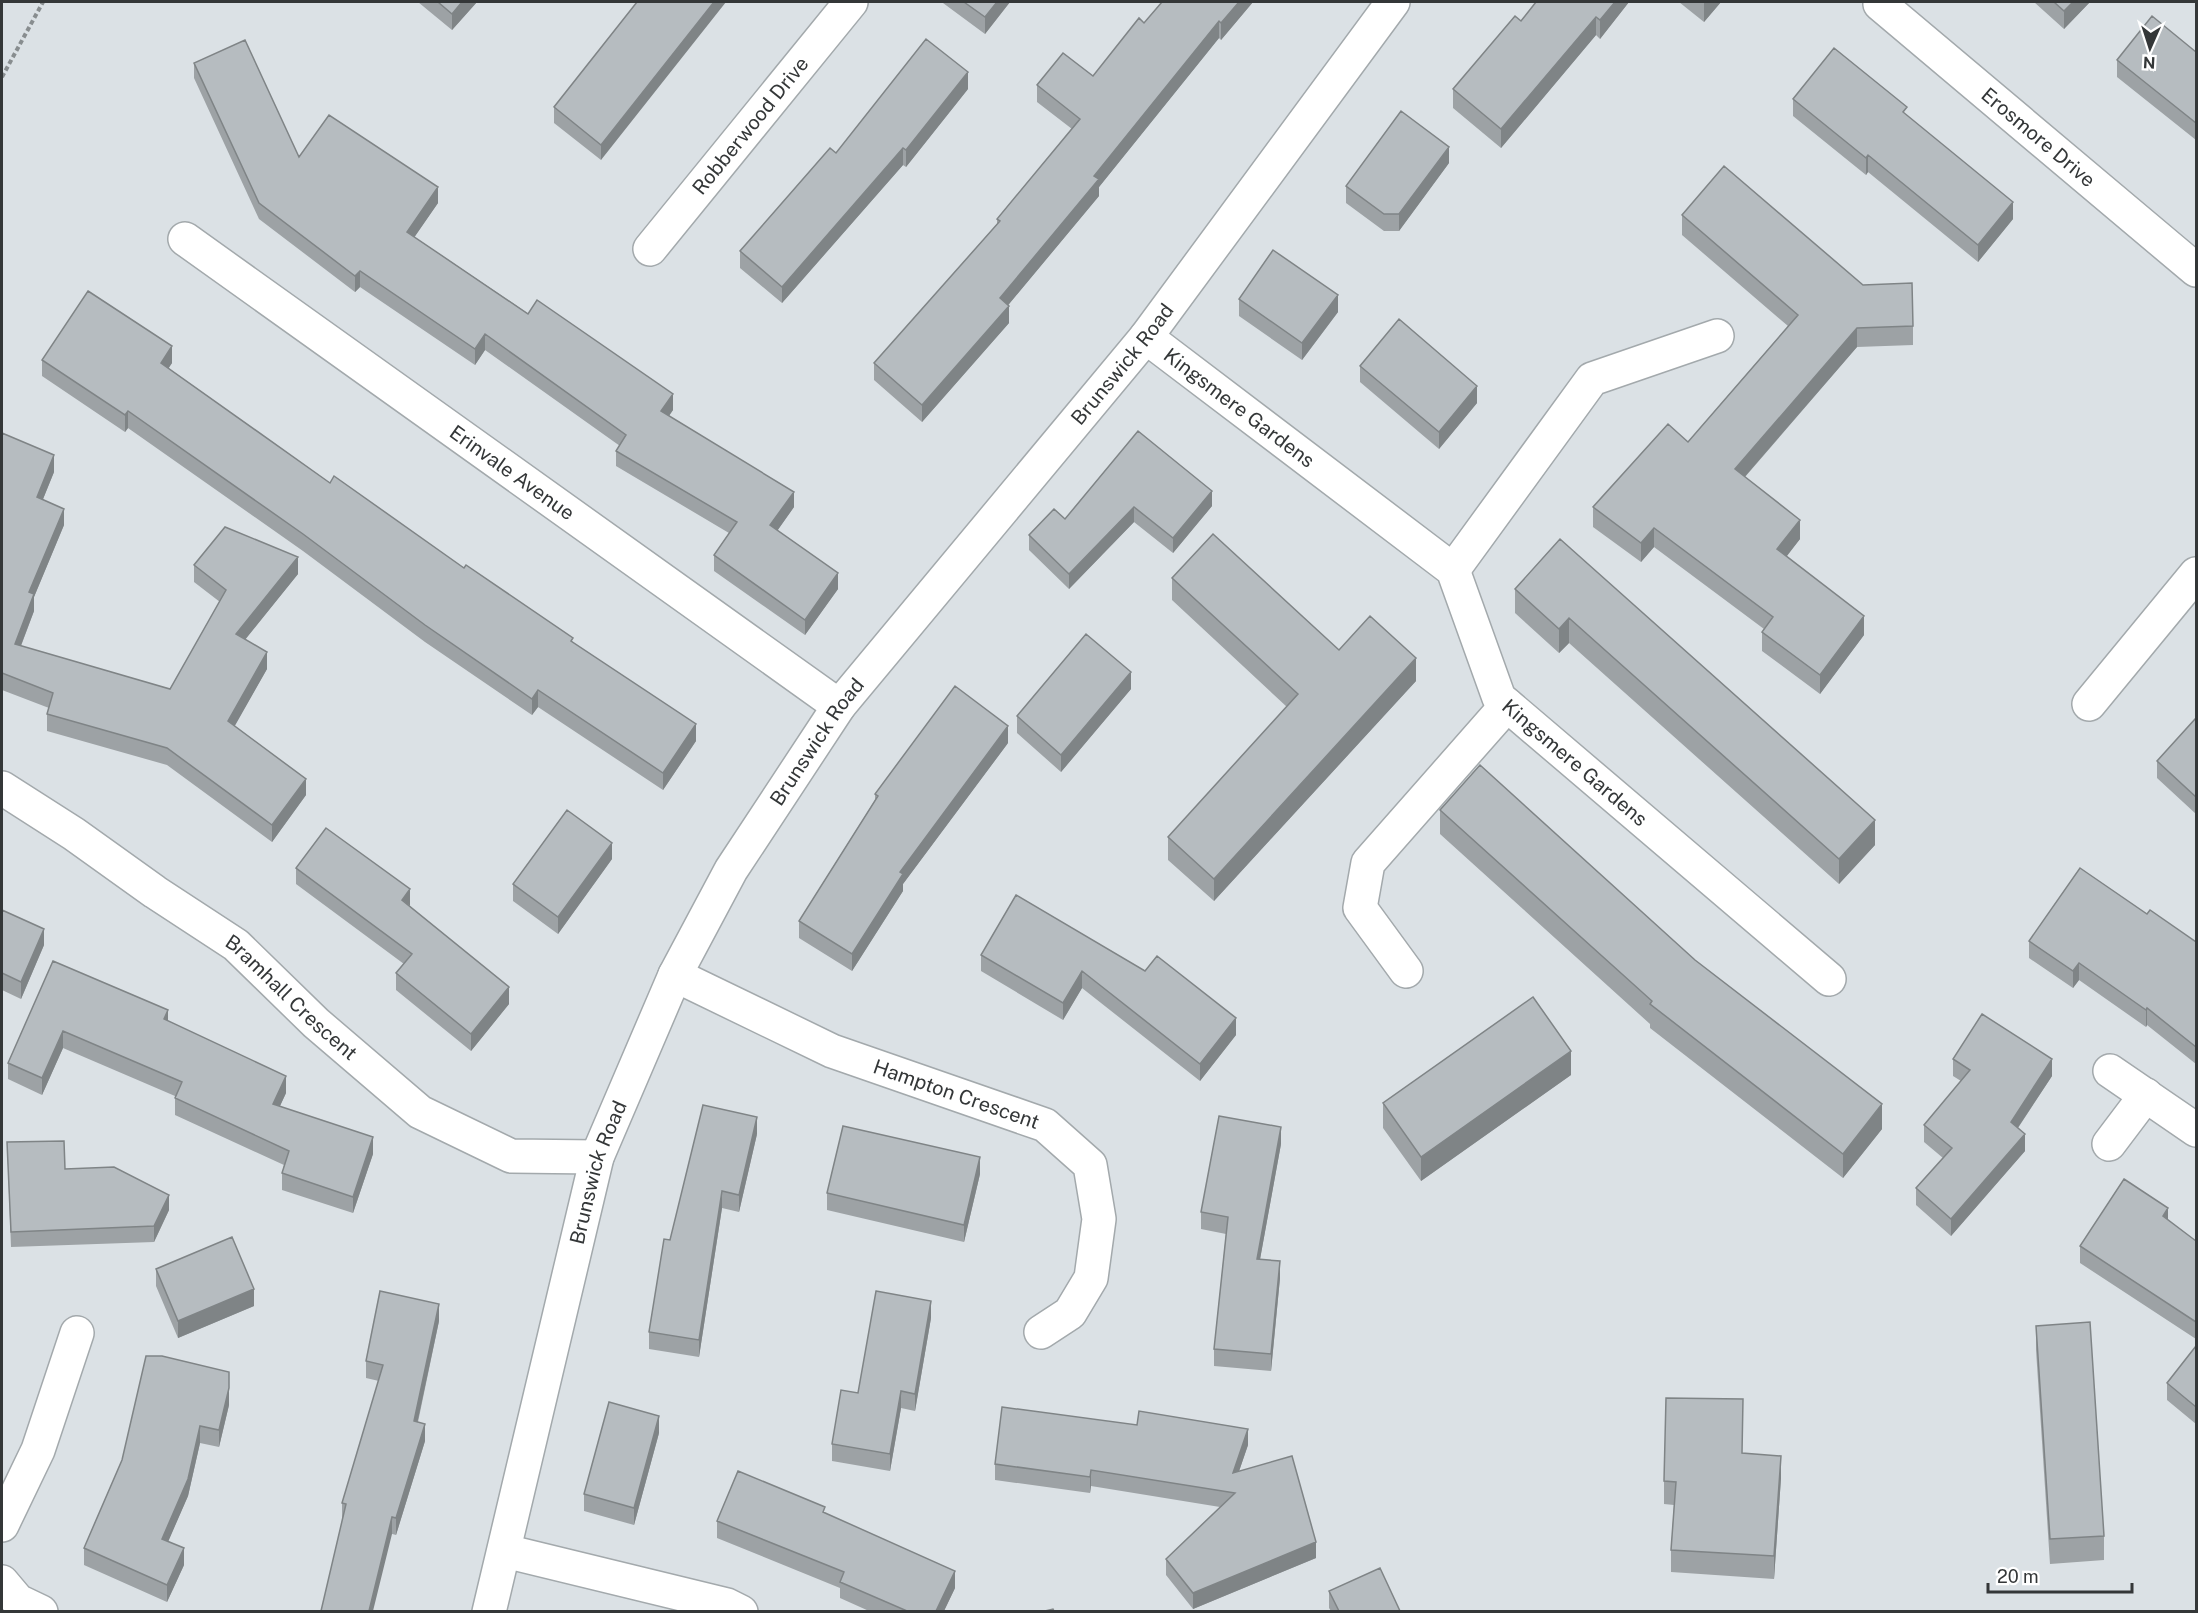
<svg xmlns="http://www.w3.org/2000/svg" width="2198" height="1613" viewBox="0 0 2198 1613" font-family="'Public Sans',sans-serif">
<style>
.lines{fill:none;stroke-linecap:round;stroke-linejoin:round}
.minor-casing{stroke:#a3a9ac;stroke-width:36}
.path{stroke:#888d8f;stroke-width:4;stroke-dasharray:4.5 3;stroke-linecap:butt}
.minor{stroke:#fff;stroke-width:33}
.wall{fill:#9da2a5}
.shaded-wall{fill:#7f8486}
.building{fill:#b6bcc0;stroke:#7f8486;stroke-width:1.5}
.labels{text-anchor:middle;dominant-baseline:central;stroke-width:4.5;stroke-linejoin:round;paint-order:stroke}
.street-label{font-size:20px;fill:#343738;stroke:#fff}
</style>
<rect width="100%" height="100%" fill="#dbe1e5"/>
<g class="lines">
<defs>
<g id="minor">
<path id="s1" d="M1880,4l316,266"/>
<path id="s2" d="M185,239l654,467"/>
<path id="s3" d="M650,249l201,-247"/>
<path id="s4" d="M1146,337l307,233 46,128 330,281"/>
<path d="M1453,570l139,-191 125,-43"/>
<path d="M2089,704l107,-130"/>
<path id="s5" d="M2,788l72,46 81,58 81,53 80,78 104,89 91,44 86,1"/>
<path d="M1406,971l-46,-63 8,-45 139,-158"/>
<path id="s6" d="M675,975l157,76 213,74 45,40 9,54 -8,59 -21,35 -29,19"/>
<path d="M2110,1071l86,59"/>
<path d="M2109,1144l37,-49"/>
<path d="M2,1525l36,-75 39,-117"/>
<path d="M505,1551l222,54 14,7"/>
<path d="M2,1582l16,19 23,11"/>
<path id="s7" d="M489,1612l108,-455 78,-182 56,-105 108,-164 307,-369 247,-335"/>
</g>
</defs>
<!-- minor casing -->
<use href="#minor" class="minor-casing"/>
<!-- path -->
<path class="path" d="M2,77l41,-75"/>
<!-- minor -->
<use href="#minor" class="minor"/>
</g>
<!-- wall -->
<path class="wall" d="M418,2h59l-25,28z
M637,2l-36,158 -47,-37v-16z
M943,2h67l-25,32 -42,-31z
M1162,2h91l-32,38 -2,-2 -120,149v9l-91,109 1,18 -87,99 -48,-42v-17l123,-139v-5l75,-90 -35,-27v-17l56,-9 51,-53z
M1536,2h93l-29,37 -4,-4 -95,113 -48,-40v-19l68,-68z
M1679,2h42l-17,20z
M2034,2h56l-26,27z
M2196,52v88l-79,-63v-17z
M194,63l105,94 139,46 -24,34 259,173 -4,6 125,91 -17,24 61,58 -33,46 -91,-64v-16l15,-22 -113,-67v-15l4,-5 -135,-96 -10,15 -115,-78 -5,5 -96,-73 -65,-141z
M968,89l-62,78 -3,-2 -121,138 -42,-35v-17l96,-98z
M1793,99l114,16 106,104 -35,43 -110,-90 -2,3 -73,-59z
M1449,163l-50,68h-15l-38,-28v-17z
M1682,215l181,70 50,41v19l-56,2 -112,130 55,62 -14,17 78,79 -44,59 -58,-43v-19l2,-3 -110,-82 -13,15 -48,-35v-20l95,-65 100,-116 -106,-91z
M1239,299l99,13 -36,48 -63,-44z
M42,360l130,3 -4,5 162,115 134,85 109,74 123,99 -33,49 -125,-83 -6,8 -107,-73 -122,-91 -175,-123 -3,4 -83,-56z
M1360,366l117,37 -38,46 -79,-67z
M1138,431l74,75 -39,47 -39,-31 -65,67 -40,-39v-15l36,-16z
M2,433l52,39 -11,27 21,26 -30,72v14l-13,35 149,43 50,-87 -26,-20v-17l104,9 -53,65 22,30 -33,57 72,69 -34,47 -105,-77 -120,-34v-17l2,-6 -47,-18z
M1560,539l315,306 -36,39 -270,-241 -10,10 -44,-40v-24z
M1172,578l167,72 77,31 -202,220 -46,-41v-23l119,-130 -115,-107z
M1131,689l-70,83 -44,-39v-17z
M2196,718v96l-39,-36v-17z
M1008,743l-105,141v7l-51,80 -53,-33v-17l76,-121v-6z
M1440,810l442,319 -39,49 -193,-150v-4l-210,-190z
M612,859l-54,75 -45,-33v-17z
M296,868l113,39 100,97 -38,47 -75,-61v-17l8,-9 -108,-80z
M1016,895l220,140 -36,46 -118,-93 -19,32 -82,-49v-16z
M2,910l42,35 -23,54 -19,-9z
M2147,914l49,28v122l-49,-39 -1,2 -67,-47 -6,8 -44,-30v-17z
M53,961l115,60 118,72 -6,13 93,48 -20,59 -71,-23v-17l2,-8 -109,-50v-19l-112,-48 -21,47 -34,-16v-16z
M1953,1059l99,17 -34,52 7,23 -74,85 -35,-31v-17l27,-30 -19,-16v-17l37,-44 -8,-5z
M1571,1075l-150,106 -38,-53v-25z
M757,1134l-18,78 -17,-4 -23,149 -50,-8v-17l21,-92z
M7,1142l58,27 104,41 -15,32 -143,5z
M1281,1144l-21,115 20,19 -9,93 -57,-5v-17l12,-115 -25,-5v-17z
M980,1174l-16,68 -137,-32v-17z
M2168,1220l28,21v98l-116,-76v-17z
M156,1269l98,37 -76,32 -22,-52z
M931,1318l-16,93 -14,-3 -11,63 -58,-10v-17l26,-51z
M439,1321l-21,101 7,19 -29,94 -54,-15v-17l37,-122 -13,-3v-17z
M2036,1326l68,210v24l-54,4 -14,-214z
M2196,1346v78l-29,-24v-17z
M229,1405l-10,42 -19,-4 -12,53 -20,45 16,24 -17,37 -83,-37v-17l38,-88z
M659,1433l-25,92 -50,-14v-17z
M1248,1445l-9,26 77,87 -123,51 -27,-34v-16l54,-52 -129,-21 -1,7 -95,-13v-16z
M1743,1453l38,25 -7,101 -103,-7v-22l3,-45 -10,-1v-23z
M825,1514l130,74 -11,23h-75l-29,-13v-10l-123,-50v-17z
M1329,1591l71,20h-69l-2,-3z"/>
<!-- shaded-wall -->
<path class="shaded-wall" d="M462,2h15l-25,28v-16z
M714,2h12l-125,158v-15z
M997,2h13l-25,32v-17z
M1239,2h14l-32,38v-17z
M1615,2h14l-29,37v-19z
M1706,2h15l-17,20v-19z
M2073,2h17l-26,27v-18z
M1596,17v18l-95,113v-19z
M1219,21v17l-120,149v9l-99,119v-17l94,-122z
M968,72v17l-62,78v-17z
M1449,147v16l-50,68v-17z
M903,148v17l-121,138v-16z
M1868,155v17l-2,3v-17z
M438,187v16l-31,45v-16z
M2013,202v17l-35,43v-17z
M360,271v16l-5,5v-16z
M1338,295v17l-36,48v-17z
M1009,306v17l-87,99v-17z
M1857,328v19l-122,141v-19z
M485,334v16l-10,15v-16z
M172,346v17l-11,17v-17z
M1477,386v17l-38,46v-17z
M673,394v16l-12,17v-16z
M128,411v17l-3,4v-17z
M54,455v17l-17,42v-17z
M1212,491v15l-39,47v-15z
M794,492v15l-24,34v-16z
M1134,507v15l-65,67v-15z
M64,509v16l-30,72v14l-19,50v-17l14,-52z
M1800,520v19l-23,30v-20z
M1654,528v19l-13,15v-19z
M298,557v17l-62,77v-17z
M838,573v16l-33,46v-15z
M1864,616v19l-44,59v-19z
M1569,618v25l-10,10v-24z
M267,652v17l-39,69v-17z
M1416,658v23l-202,220v-22z
M1131,672v17l-70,83v-17z
M538,690v17l-6,8v-16z
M696,724v17l-33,49v-17z
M1008,726v17l-105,141v7l-51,80v-17l48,-82z
M306,779v16l-34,47v-17z
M1875,820v25l-36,39v-25z
M612,843v16l-54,75v-17z
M410,889v17l-8,-6z
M44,929v16l-23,54v-17z
M2079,963v17l-6,8v-17z
M1082,971v17l-19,32v-17z
M509,987v17l-38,47v-17z
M2147,1008v17l-1,2v-17z
M168,1010v17l-4,-8z
M1236,1018v17l-36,46v-17z
M63,1031v17l-21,47v-17z
M1571,1051v24l-150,106v-24z
M2052,1059v17l-41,62v-16z
M286,1076v17l-13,28v-17z
M1882,1104v25l-39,49v-24z
M757,1117v17l-18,78v-17z
M1281,1127v17l-24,132v-17z
M2025,1134v17l-74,85v-17z
M373,1137v17l-20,59v-16z
M980,1157v17l-16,68v-17z
M722,1191v17l-23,149v-17z
M169,1195v15l-15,32v-16z
M2168,1208v17l-5,-9z
M1280,1261v17l-9,93v-17z
M254,1289v17l-76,32v-17z
M931,1301v17l-16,93v-17z
M439,1304v17l-25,117v-17z
M229,1388v17l-10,42v-17z
M901,1391v17l-11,63v-17z
M659,1416v17l-25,92v-17z
M425,1424v17l-29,94v-17z
M200,1426v17l-12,53 -26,60v-17z
M1248,1429v16l-15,44v-16z
M1781,1456v22l-7,101v-23z
M1091,1470v16l-1,7v-16z
M392,1517v17l-19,77h-4z
M1316,1542v16l-123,51v-16z
M184,1548v17l-17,37v-17z
M955,1571v17l-11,23h-8z"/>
<!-- building -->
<path class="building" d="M438,2h24l-10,12z
M637,2h77l-113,143 -47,-38z
M964,2h33l-12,15z
M1162,2h77l-18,21 -2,-2 -125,155 5,3 -99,119 9,8 -87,99 -48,-42 126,-142 -3,-2 83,-100 -43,-34 26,-32 30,23 46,-58 5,5z
M1536,2h79l-15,18 -4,-3 -95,112 -48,-40 62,-73 6,5z
M2054,2h19l-9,9z
M2152,16l44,36v71l-79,-63z
M926,39l42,33 -62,78 -3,-2 -121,139 -42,-36 90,-103 6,5z
M245,40l54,117 30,-42 109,72 -31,45 121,82 9,-14 136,94 -12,17 133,81 -24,33 68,48 -33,47 -91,-65 23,-33 -121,-71 10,-16 -141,-101 -10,15 -115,-78 -5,5 -96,-73 -65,-140z
M1834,48l73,59 -4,5 110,90 -35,43 -110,-90 -2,3 -73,-59z
M1401,111l48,36 -50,67h-15l-38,-28z
M1724,166l139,119 49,-2 1,43 -56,2 -122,141 65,51 -23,29 87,67 -44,59 -58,-43 11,-15 -119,-89 -13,15 -48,-36 75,-83 20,18 110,-127 -116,-100z
M1273,250l65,45 -36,48 -63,-44z
M88,291l84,55 -11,17 169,120 4,-7 130,92 2,-3 107,73 -2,3 125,83 -33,49 -125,-83 -6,9 -107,-74 -122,-91 -175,-123 -3,4 -83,-55z
M1399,319l78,67 -38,46 -79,-66z
M1138,431l74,60 -39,47 -39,-31 -65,67 -40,-39 25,-26 11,10z
M2,433l52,22 -17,42 27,12 -35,83 5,2 -19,50 155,45 56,-99 -32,-25 31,-38 73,30 -62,77 31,18 -39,69 78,58 -34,46 -105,-77 -120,-34 6,-21 -51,-20z
M1213,534l126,116 31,-34 46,42 -202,221 -46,-42 130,-143 -126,-116z
M1560,539l315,281 -36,39 -270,-241 -10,11 -44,-40z
M1086,634l45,38 -70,83 -44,-39z
M955,686l53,40 -108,146 3,2 -51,80 -53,-33 79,-125 -3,-2z
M2196,718v79l-39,-36z
M1480,765l215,195 187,144 -39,50 -193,-150 2,-3 -212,-191z
M567,810l45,33 -54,74 -45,-33z
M326,828l84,61 -8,11 107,87 -38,47 -75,-61 16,-19 -116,-86z
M2080,868l67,46 3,-4 46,32v105l-49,-39 -1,2 -67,-47 -6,8 -44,-30z
M1016,895l129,76 12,-15 79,62 -36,46 -118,-93 -19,32 -82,-48z
M2,910l42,19 -23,53 -19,-9z
M53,961l115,49 -4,9 122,57 -13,28 100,33 -20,60 -71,-24 7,-22 -114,-53 7,-16 -119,-51 -21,47 -34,-15z
M1533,997l38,54 -150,106 -38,-54z
M1982,1014l70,45 -41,63 14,12 -74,85 -35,-31 36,-40 -28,-23 46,-55 -17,-11z
M703,1105l54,12 -18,78 -17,-4 -23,149 -50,-8 15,-93 6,1z
M1219,1116l62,11 -24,132 23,2 -9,93 -57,-5 14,-132 -27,-5z
M843,1126l137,31 -16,68 -137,-32z
M64,1141l1,28 49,-2 55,28 -15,31 -143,6 -4,-90z
M2124,1179l44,29 -5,8 33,25v81l-116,-76z
M232,1237l22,52 -76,32 -22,-52z
M380,1291l59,13 -25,117 11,3 -29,94 -4,-1 -23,94h-48l25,-107 -4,-1 41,-138 -17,-4z
M876,1291l55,10 -16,93 -14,-3 -11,63 -58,-10 9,-54 17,3z
M2090,1322l14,214 -54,3 -14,-213z
M2196,1346v61l-29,-24z
M146,1356h16l67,16v16l-10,42 -19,-4 -12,53 -26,60 22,9 -17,37 -83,-37 38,-88z
M1666,1398l77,1 -1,54 39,3 -7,100 -103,-6 5,-68 -12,-1z
M609,1402l50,14 -25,92 -50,-14z
M1002,1407l135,18 2,-14 109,18 -15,44 59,-17 24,86 -123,51 -27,-34 69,-66 -144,-23 -1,7 -95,-13z
M738,1471l87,36 -2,5 132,59 -19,40h-29l-67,-29 4,-10 -127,-51z
M1380,1568l20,43h-61l-10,-20z
M1053,1609l1,2h-9z"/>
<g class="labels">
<!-- street labels -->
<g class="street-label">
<text stroke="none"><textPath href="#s3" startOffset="159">Robberwood Drive</textPath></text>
<text stroke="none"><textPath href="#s1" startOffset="207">Erosmore Drive</textPath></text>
<text stroke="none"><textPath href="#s7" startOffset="1425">Brunswick Road</textPath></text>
<text stroke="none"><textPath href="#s4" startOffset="117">Kingsmere Gardens</textPath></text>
<text stroke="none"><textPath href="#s2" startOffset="402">Erinvale Avenue</textPath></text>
<text stroke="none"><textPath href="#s7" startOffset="939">Brunswick Road</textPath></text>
<text stroke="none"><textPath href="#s4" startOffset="621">Kingsmere Gardens</textPath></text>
<text stroke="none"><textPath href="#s5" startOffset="358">Bramhall Crescent</textPath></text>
<text stroke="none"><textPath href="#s6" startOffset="306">Hampton Crescent</textPath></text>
<text stroke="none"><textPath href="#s7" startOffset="453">Brunswick Road</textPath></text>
</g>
</g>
<!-- border -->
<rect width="2198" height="1613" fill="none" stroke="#343738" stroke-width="6"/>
<!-- north arrow -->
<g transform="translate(2150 48) rotate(183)" stroke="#ffffff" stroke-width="4.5" paint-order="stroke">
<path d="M0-4.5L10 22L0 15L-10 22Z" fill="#343738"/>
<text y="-9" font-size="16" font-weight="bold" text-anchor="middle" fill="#343738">N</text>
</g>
<!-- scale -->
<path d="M1988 1583v9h144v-9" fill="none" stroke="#343738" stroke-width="3"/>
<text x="1997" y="1583" font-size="18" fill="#343738" stroke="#ffffff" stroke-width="4.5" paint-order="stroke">20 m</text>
</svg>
